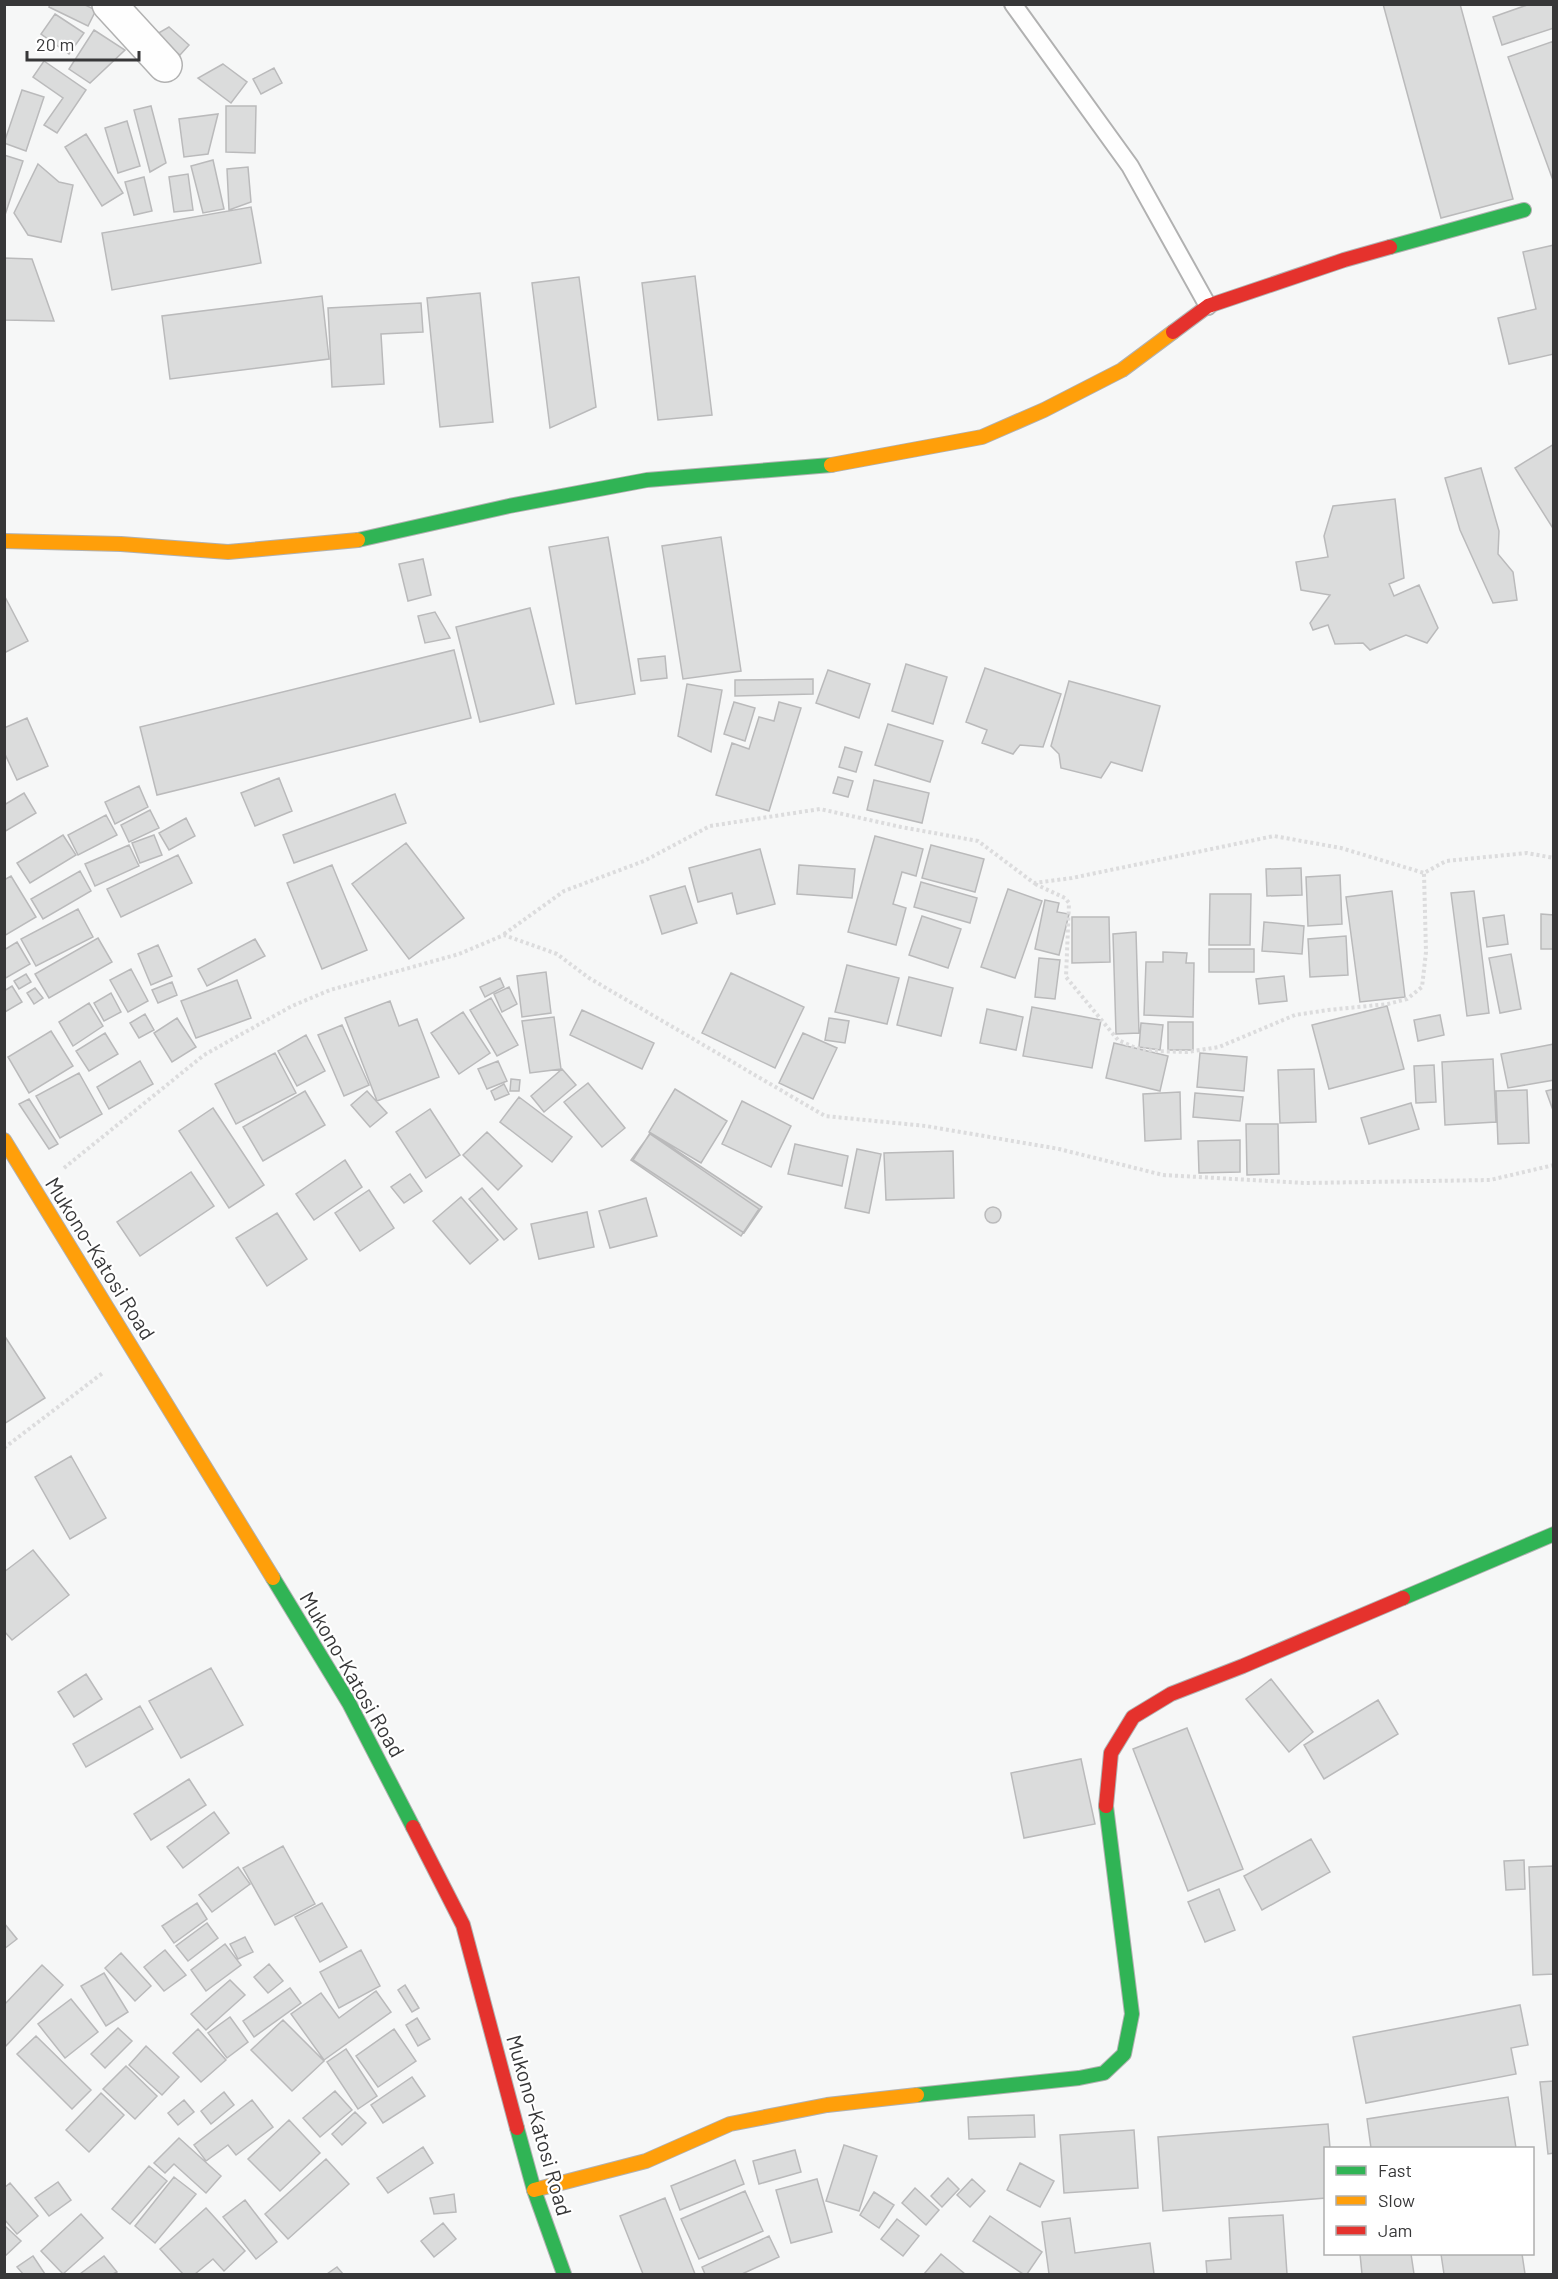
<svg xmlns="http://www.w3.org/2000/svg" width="1558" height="2279" viewBox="0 0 1558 2279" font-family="Barlow,sans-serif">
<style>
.building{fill:#dbdcdc;stroke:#bababb;stroke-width:1.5}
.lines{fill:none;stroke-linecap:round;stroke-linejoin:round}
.lane-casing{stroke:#b1b1b1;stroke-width:20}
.street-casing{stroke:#b1b1b1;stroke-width:36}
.fast-casing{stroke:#b1b1b1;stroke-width:16}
.slow-casing{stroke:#b1b1b1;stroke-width:16}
.jam-casing{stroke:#b1b1b1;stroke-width:16}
.path{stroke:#dcdcdd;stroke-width:4;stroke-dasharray:3 3;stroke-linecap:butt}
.lane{stroke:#fefefe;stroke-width:16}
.street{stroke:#fefefe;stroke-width:33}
.fast{stroke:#30b455;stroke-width:14}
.slow{stroke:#ff9f0a;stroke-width:14}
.jam{stroke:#e5322d;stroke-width:14}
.labels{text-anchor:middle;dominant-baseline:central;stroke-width:4.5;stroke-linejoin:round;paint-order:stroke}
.street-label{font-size:21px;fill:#373738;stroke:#fff}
</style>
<rect width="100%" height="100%" fill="#f6f7f7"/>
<!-- building -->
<path class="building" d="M50,4h33l13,6 -8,16 -39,-19z
M1383,4h77l53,195 -72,19z
M1530,4h24v24l-52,17 -9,-28z
M55,14l29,19 -15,21 -28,-20z
M169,27l20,18 -9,10 -25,-20z
M94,30l31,20 -35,33 -21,-14z
M1554,41v142l-46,-126z
M44,61l42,29 -29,43 -13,-8 19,-27 -30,-21z
M223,64l24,18 -16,21 -33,-25z
M274,68l8,15 -21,11 -8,-15z
M22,90l22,7 -18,54 -22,-8z
M151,106l15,57 -16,9 -16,-62z
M226,106h30l-1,47 -29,-1z
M218,114l-10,40 -24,3 -5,-38z
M127,121l13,45 -22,7 -13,-45z
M86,134l37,59 -21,13 -37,-59z
M4,155l19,6 -19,57z
M213,160l11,49 -21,4 -12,-47z
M38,164l21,18 14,3 -12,57 -33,-7 -14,-22z
M248,167l3,35 -22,8 -2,-41z
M188,174l5,36 -19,2 -5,-35z
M144,177l8,34 -18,4 -9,-33z
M251,207l10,56 -149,27 -10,-57z
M1554,245v109l-45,10 -11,-46 38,-9 -13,-57z
M4,258l28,1 22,62 -50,-1z
M695,276l17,139 -54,5 -16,-137z
M579,277l17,130 -46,21 -18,-145z
M480,293l13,129 -53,5 -13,-129z
M322,296l7,63 -159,20 -8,-63z
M421,303l2,29 -42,2 3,50 -52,3 -4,-79z
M1554,444v86l-39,-62z
M1481,468l18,63 -1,23 15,18 4,28 -24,3 -33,-73 -15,-52z
M1395,499l9,79 -15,6 5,12 25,-11 19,43 -11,15 -21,-8 -36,15 -7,-7 -28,1 -7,-19 -15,5 -3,-7 20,-28 -29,-5 -5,-28 32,-5 -4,-21 9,-30z
M608,537l27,157 -59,10 -27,-157z
M721,537l20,134 -58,8 -21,-133z
M423,559l8,36 -23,6 -9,-37z
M4,595l24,46 -24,12z
M530,608l24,96 -74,18 -24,-95z
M435,612l15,26 -25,5 -7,-27z
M454,650l17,68 -314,77 -17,-68z
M665,656l2,22 -26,3 -3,-22z
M906,664l41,13 -14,47 -41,-13z
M985,668l76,26 -18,53 -23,-2 -7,9 -31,-11 5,-13 -21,-8z
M828,670l42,14 -11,34 -43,-15z
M813,679v15l-78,2v-16z
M1069,681l91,25 -18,65 -31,-9 -10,16 -40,-10 -2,-14 -8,-8z
M687,684l35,6 -11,62 -33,-16z
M734,702l21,6 -10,33 -21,-7z
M779,702l22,6 -32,103 -53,-16 16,-52 17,6 10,-32 15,4z
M27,718l21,48 -31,14 -13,-28v-24z
M888,724l55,17 -13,41 -55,-17z
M845,747l17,5 -6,20 -17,-5z
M838,777l15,4 -5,16 -15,-4z
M279,778l13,33 -37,15 -14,-33z
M874,780l55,13 -7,30 -55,-13z
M139,786l9,21 -33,17 -10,-22z
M24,793l12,20 -32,19v-27z
M395,794l11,29 -112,40 -11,-28z
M150,810l9,18 -30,14 -8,-17z
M106,815l11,20 -39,20 -10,-20z
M186,818l9,18 -26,14 -10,-17z
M63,835l13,20 -46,28 -13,-20z
M154,835l8,20 -22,8 -8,-20z
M875,836l48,13 -7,27 -14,-4 -9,32 13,4 -10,37 -48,-13z
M406,843l58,75 -55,41 -57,-75z
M129,845l10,21 -44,20 -10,-22z
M931,845l53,14 -9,33 -53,-14z
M760,849l15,55 -38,10 -5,-21 -34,9 -9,-34z
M178,855l14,28 -71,34 -14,-28z
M332,865l35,85 -45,19 -35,-86z
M799,865l56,4 -3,29 -55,-4z
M1301,868l1,27 -35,1 -1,-27z
M80,871l11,20 -48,28 -12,-20z
M1340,875l2,49 -34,2 -2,-49z
M11,876l25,41 -32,19v-56z
M921,882l56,16 -7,25 -56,-16z
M685,886l12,37 -35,11 -12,-38z
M1008,889l34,12 -27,77 -34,-11z
M1392,891l13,106 -45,5 -14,-105z
M1474,891l15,122 -22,3 -16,-123z
M1210,894h41l-1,51h-41z
M1045,900l14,3 -2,9 12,2 -10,41 -24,-6z
M78,909l15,28 -57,29 -15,-27z
M1541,914l13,1v34h-13z
M1504,915l4,29 -21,3 -4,-29z
M922,916l39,13 -13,39 -39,-13z
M1072,917h37l1,45 -38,1z
M1264,922l40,4 -2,28 -40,-3z
M1136,932l3,101 -23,1 -3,-100z
M1346,936l2,39 -38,2 -2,-38z
M98,938l14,24 -63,36 -14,-24z
M255,939l10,17 -58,30 -9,-17z
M17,942l13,22 -26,15v-29z
M158,945l14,31 -21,9 -13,-31z
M1209,949h45v23h-45z
M1163,952l24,1 -1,10h8l-1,54 -49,-2 2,-53h17z
M1511,954l10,55 -21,4 -11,-55z
M1039,958l21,2 -5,39 -20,-2z
M847,965l52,13 -12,46 -52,-12z
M131,969l17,32 -20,11 -18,-32z
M546,972l5,41 -29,4 -5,-41z
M731,973l73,34 -29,61 -73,-35z
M26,974l5,8 -12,7 -5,-8z
M1284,976l3,25 -28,3 -3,-25z
M909,977l44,11 -12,48 -44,-11z
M500,978l4,9 -19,10 -5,-10z
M237,980l14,38 -55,20 -15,-37z
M172,982l5,13 -19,8 -6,-13z
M12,986l10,16 -17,10 -1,-21z
M509,987l8,17 -15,8 -8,-18z
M35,988l8,10 -9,6 -7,-11z
M111,993l10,19 -17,9 -10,-18z
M491,998l27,47 -21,11 -27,-46z
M390,1001l9,25 18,-7 22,58 -62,24 -32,-83z
M89,1003l14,23 -30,20 -14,-24z
M1387,1006l17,63 -75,20 -17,-64z
M1032,1007l69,13 -9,48 -69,-12z
M987,1009l36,8 -7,33 -36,-7z
M582,1010l72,33 -12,26 -72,-34z
M463,1012l27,41 -31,21 -28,-41z
M145,1014l9,16 -15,8 -9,-15z
M1440,1015l4,20 -26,6 -4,-21z
M554,1017l7,52 -31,4 -8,-52z
M177,1018l19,29 -24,15 -18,-29z
M829,1018l20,3 -4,22 -20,-3z
M1168,1022h25v28h-25z
M1141,1023l22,2 -3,25 -21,-3z
M342,1025l27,60 -25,11 -26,-61z
M51,1031l22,35 -44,27 -21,-36z
M105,1033l13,21 -29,17 -13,-20z
M803,1033l34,15 -24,51 -34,-16z
M306,1035l19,36 -28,15 -19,-35z
M1114,1043l54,13 -8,35 -54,-13z
M1554,1044v36l-46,8 -7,-34z
M275,1053l21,40 -60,31 -21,-40z
M1200,1053l47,4 -3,34 -47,-4z
M1493,1059l3,63 -51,3 -3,-63z
M140,1061l13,23 -44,25 -12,-22z
M498,1061l9,20 -20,8 -9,-20z
M1434,1065l2,37 -20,1 -2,-37z
M562,1069l14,16 -32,27 -13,-16z
M1314,1069l2,53 -36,1 -2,-53z
M79,1073l23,41 -42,24 -24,-42z
M511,1079l9,1 -1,11h-9z
M588,1083l37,45 -23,19 -38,-45z
M504,1084l5,10 -14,6 -4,-9z
M675,1089l52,32 -26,42 -52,-31z
M1554,1089v24l-8,-22z
M1527,1090l2,53 -31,1 -2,-53z
M305,1091l20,34 -62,36 -20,-34z
M367,1091l20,22 -17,14 -19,-22z
M1180,1092l1,47 -36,2 -2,-47z
M1195,1093l48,4 -3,24 -47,-4z
M519,1097l53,40 -20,25 -52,-40z
M29,1099l29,45 -9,5 -30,-45z
M742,1101l49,25 -20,41 -49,-23z
M1411,1103l8,26 -50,15 -8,-26z
M213,1108l51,77 -35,23 -50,-77z
M430,1109l30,46 -34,23 -30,-46z
M1246,1124h32l1,50 -32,1z
M487,1132l35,34 -24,24 -35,-35z
M650,1133l112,74 -18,26 -111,-73z
M650,1134l109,75 -18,27 -110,-76z
M1240,1140v32l-41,1 -1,-32z
M795,1144l53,12 -6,30 -54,-12z
M857,1149l24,5 -12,59 -24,-5z
M953,1151l1,47 -68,2 -2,-47z
M345,1160l17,27 -48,33 -18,-26z
M191,1172l23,34 -74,50 -23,-34z
M410,1174l12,17 -18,12 -13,-16z
M482,1188l35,41 -13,11 -35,-41z
M369,1190l25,38 -34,23 -25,-38z
M461,1197l37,43 -28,24 -37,-43z
M646,1198l11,38 -47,12 -11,-37z
M985 1215a8 8 0 1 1 16 0a8 8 0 1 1-16 0Z
M587,1212l7,35 -55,12 -8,-35z
M277,1213l30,46 -40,27 -31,-48z
M4,1335l41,63 -41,26z
M71,1456l35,62 -36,21 -35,-62z
M33,1550l36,45 -57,45 -8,-9v-59z
M211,1668l32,57 -62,33 -32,-57z
M86,1674l16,25 -28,18 -16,-25z
M1271,1679l42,53 -24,20 -43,-53z
M1378,1700l20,34 -74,45 -20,-34z
M140,1706l13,23 -67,38 -13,-23z
M1187,1728l56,141 -55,22 -55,-142z
M1081,1759l14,65 -71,14 -13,-65z
M189,1779l17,26 -55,35 -17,-26z
M214,1812l15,21 -46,35 -16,-21z
M1311,1839l19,33 -68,38 -18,-34z
M283,1846l32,58 -40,21 -32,-57z
M1524,1860l1,29 -19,1 -2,-29z
M1554,1866v108l-21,1 -4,-108z
M238,1867l12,17 -38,28 -13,-17z
M1219,1889l16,41 -30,12 -17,-40z
M197,1903l10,16 -33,24 -12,-17z
M322,1903l25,44 -27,15 -25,-45z
M4,1923l13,16 -13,10z
M207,1923l11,15 -30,23 -12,-15z
M245,1937l8,15 -15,7 -8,-15z
M225,1944l16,21 -35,26 -15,-21z
M165,1950l21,25 -22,16 -20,-24z
M361,1950l19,36 -41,22 -19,-36z
M121,1953l30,33 -16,15 -30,-33z
M269,1964l14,17 -15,12 -14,-16z
M42,1965l21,20 -59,63v-43z
M104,1973l24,39 -22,14 -25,-40z
M230,1980l15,15 -39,35 -15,-16z
M405,1985l14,23 -7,4 -14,-22z
M290,1988l11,15 -47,34 -11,-16z
M376,1991l15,21 -67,48 -33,-46 30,-21 18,25z
M71,1999l27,33 -33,26 -27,-34z
M1520,2005l8,40 -17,3 5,26 -150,29 -13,-66z
M230,2017l18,25 -21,16 -19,-25z
M417,2018l13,21 -12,7 -12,-21z
M283,2020l41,41 -32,30 -41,-41z
M118,2028l14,13 -27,27 -14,-14z
M198,2029l28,31 -25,22 -28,-29z
M394,2029l22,32 -38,26 -22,-31z
M36,2036l55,54 -19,19 -55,-55z
M146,2046l33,31 -17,18 -33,-30z
M346,2049l31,47 -19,13 -31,-47z
M126,2066l31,30 -22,23 -32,-30z
M412,2077l13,19 -42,27 -12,-18z
M1554,2081v72l-6,1 -8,-72z
M335,2091l17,19 -32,27 -17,-19z
M224,2092l10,13 -23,19 -10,-13z
M101,2093l23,22 -35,37 -23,-22z
M1508,2097l8,51h-145l-4,-29z
M184,2100l10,12 -16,13 -10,-12z
M252,2100l21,27 -37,28 -8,-10 -22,16 -12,-16z
M355,2112l11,11 -24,22 -10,-11z
M1034,2115l1,22 -66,2 -1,-22z
M289,2120l31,33 -40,38 -32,-32z
M1328,2124l2,24h-4v50l-163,13 -5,-74z
M1134,2130l4,58 -74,5 -4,-58z
M179,2138l42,38 -15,17 -32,-29 -9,9 -11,-10z
M844,2145l33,11 -18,55 -33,-10z
M423,2147l10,16 -45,30 -11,-15z
M795,2150l6,22 -42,12 -6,-23z
M326,2159l23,25 -61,55 -23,-25z
M735,2160l9,24 -64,26 -9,-24z
M1020,2163l34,18 -14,26 -33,-17z
M149,2166l18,15 -37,43 -18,-15z
M174,2177l22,17 -41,49 -20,-17z
M948,2178l11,11 -17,18 -11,-11z
M817,2179l15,53 -41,11 -15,-53z
M972,2179l13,12 -15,16 -13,-12z
M58,2182l13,18 -22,16 -14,-18z
M10,2183l28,33 -21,18 -13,-15v-31z
M915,2188l24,22 -13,15 -24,-22z
M745,2191l18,40 -64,28 -18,-40z
M874,2192l20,13 -15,23 -19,-13z
M454,2194l2,18 -22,2 -4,-16z
M665,2198l30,76h-52l-23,-58z
M245,2200l32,42 -21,17 -33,-42z
M206,2208l39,43 -21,20 -11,-12 -18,15h-12l-23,-25z
M81,2214l22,24 -40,36 -22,-23z
M1283,2215l4,59h-80l-1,-13 25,-2 -2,-41z
M990,2216l52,36 -15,22h-4l-50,-33z
M1070,2218l5,35 75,-10 4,31h-105l-7,-52z
M897,2219l22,17 -16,20 -22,-17z
M443,2223l13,16 -22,18 -13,-16z
M4,2225l17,16 -17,16z
M769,2236l10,21 -37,17h-37l-3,-7z
M941,2254l24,20h-41z
M1360,2254h51l3,20h-52z
M1441,2254h81l3,20h-81z
M33,2256l12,18h-22l-6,-7z
M104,2256l13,16 -4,2h-33z
M337,2267l6,7h-16z"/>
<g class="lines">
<defs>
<path id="lane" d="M1013,4l117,162 78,140"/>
<path id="street" d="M109,4l56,61"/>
<path id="fast" d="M1390,247l134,-37
M358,540l151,-34 138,-26 184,-15
M273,1578l76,125 64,124
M1403,1598l151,-64
M917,2095l162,-17 25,-5 20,-19 8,-40 -26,-208
M517,2128l17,62 30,84"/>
<path id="slow" d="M831,465l151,-28 62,-27 78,-40 51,-38
M4,541l117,3 107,8 130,-12
M4,1140l269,438
M534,2190l112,-29 84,-37 97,-19 90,-10"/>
<path id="jam" d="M1173,332l35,-26 136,-46 46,-13
M1106,1806l5,-53 22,-36 38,-23 72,-28 160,-68
M413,1827l50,98 54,203"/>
</defs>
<!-- lane casing -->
<use href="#lane" class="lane-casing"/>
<!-- street casing -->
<use href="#street" class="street-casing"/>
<!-- fast casing -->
<use href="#fast" class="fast-casing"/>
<!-- slow casing -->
<use href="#slow" class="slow-casing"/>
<!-- jam casing -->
<use href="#jam" class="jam-casing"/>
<!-- path -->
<path class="path" d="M1035,884l30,14 4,5 -3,74 52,63 18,8 18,3 33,1 32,-5 76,-32 33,-5 60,-6 19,-5 15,-12 4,-35 -2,-79
M504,934l60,-43 80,-30 66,-35 110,-17 81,18 77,14 56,42 38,-5 202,-42 67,12 83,25 22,-12 81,-8 27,5
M64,1168l140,-113 88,-49 38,-16 129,-36 45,-19 53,19 32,24 236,138 101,10 133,23 104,26 142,8 185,-3 64,-15
M4,1448l100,-76"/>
<!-- lane -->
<use href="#lane" class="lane"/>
<!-- street -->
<use href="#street" class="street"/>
<!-- fast -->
<use href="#fast" class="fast"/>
<!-- slow -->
<use href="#slow" class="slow"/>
<!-- jam -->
<use href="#jam" class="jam"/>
</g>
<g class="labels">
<!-- street labels -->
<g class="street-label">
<text transform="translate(101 1258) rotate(58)">Mukono-Katosi Road</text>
<text transform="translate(353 1674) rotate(60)">Mukono-Katosi Road</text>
<text transform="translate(540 2125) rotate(74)">Mukono-Katosi Road</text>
</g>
</g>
<!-- border -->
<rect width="1558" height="2279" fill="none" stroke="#373738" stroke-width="12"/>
<!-- legend -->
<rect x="1324" y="2147" width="210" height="108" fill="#ffffff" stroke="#afafaf" stroke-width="1.5"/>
<rect x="1336" y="2166" width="30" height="9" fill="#30b455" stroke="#afafaf" stroke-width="1.5"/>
<text x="1378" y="2177" font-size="18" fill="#373738">Fast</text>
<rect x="1336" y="2196" width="30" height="9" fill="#ff9f0a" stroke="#afafaf" stroke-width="1.5"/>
<text x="1378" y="2207" font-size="18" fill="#373738">Slow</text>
<rect x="1336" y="2226" width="30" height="9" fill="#e5322d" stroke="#afafaf" stroke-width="1.5"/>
<text x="1378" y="2237" font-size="18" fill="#373738">Jam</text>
<!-- scale -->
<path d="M27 51v9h112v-9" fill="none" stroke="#373738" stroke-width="3"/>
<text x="36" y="51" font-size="18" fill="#373738" stroke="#ffffff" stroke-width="4.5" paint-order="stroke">20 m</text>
</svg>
